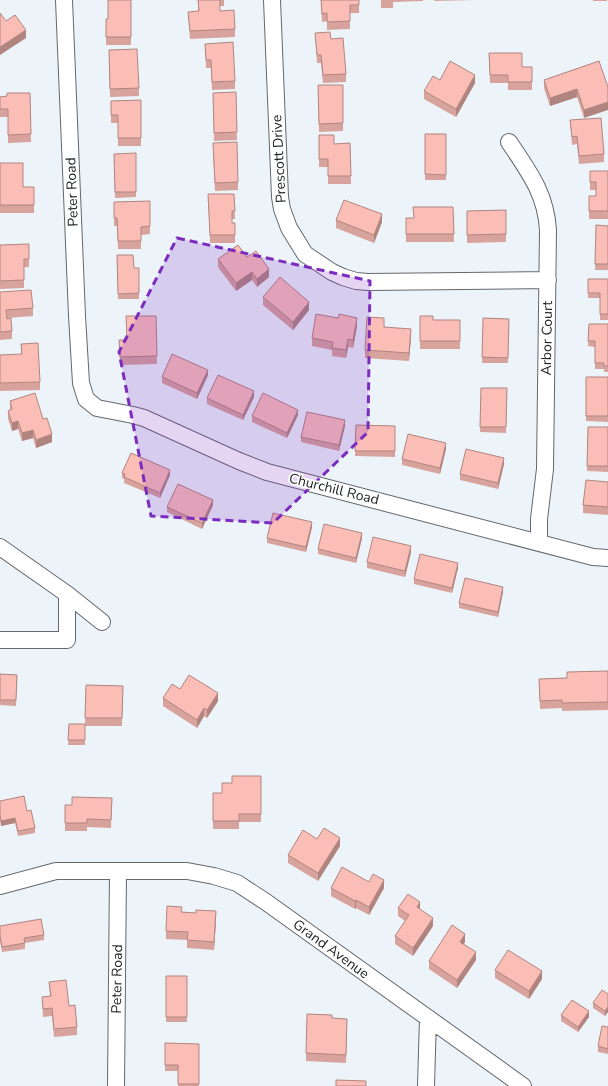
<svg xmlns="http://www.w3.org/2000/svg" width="608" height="1086" viewBox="0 0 608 1086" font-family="'Nunito Sans',sans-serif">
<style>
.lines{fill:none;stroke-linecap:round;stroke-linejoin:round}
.minor-casing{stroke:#63686d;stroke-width:18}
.minor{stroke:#fff;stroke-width:16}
.wall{fill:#d8a39d}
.shaded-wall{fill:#b08580}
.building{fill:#fbbeb7;stroke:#b08580}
.marked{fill:#7b2cbf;fill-opacity:0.2;stroke:#7b2cbf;stroke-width:3;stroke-dasharray:8 5;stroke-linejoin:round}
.labels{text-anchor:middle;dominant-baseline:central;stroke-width:3.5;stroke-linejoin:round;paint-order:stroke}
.street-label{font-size:14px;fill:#212325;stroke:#fff}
</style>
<rect width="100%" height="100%" fill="#edf4f9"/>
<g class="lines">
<defs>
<path id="minor" d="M64,0l13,316 4,67 5,16 11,9 36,7 11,3 95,43 28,11 326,85 15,1
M272,0l8,197 2,12 7,19 16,26 27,18 11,5 13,4 12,1 180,-2
M509,142c20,30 37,52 39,88l-3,239 -6,50v23
M0,547l67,47 35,28
M0,640h67v-46
M0,886l56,-15h131l27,5 23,7 29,19 257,184
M116,1086l2,-214
M426,1086l2,-68"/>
</defs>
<!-- minor casing -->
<use href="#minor" class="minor-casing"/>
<!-- minor -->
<use href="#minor" class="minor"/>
</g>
<!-- wall -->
<path class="wall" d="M131,0v45h-25v-26h2z
M198,0h26v6h-4v5l15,18v8l-45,2 -2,-27 10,-1z
M321,0h38v13h-9v16l-23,1v-9l-5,1z
M381,0h42v1l-30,1v6h-12z
M434,0h40l-40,1z
M593,0h14v1h-14z
M315,33l16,6 15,35v8l-23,1 -2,-20h-4z
M205,44l30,37v8l-23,1 -1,-22h-5z
M109,50l30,38v8l-29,1z
M489,53l33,14h10v23h-24v-7h-18z
M599,61l-15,57 -7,-21 -27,9 -6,-18v-8z
M440,80l35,3 -19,34 -32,-18v-8z
M318,85h25v46l-24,1z
M236,92l1,48 -23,1 -1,-48z
M30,93l1,49 -23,1v-26h-8v-20l7,-1z
M141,100v46h-23v-23h-7v-22z
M570,120l34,34v8l-25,2 -2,-20 -5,1z
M425,134h21v46h-21z
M319,135l15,9 16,-1 1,41h-23v-17h-9z
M213,151l25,31v8l-23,1z
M136,153v44l-21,1 -1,-44z
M0,163l23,24h11v26h-34z
M590,171h18v48h-19v-23h7v-6h-6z
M208,194h26l1,25h-3v4h3v20h-25z
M150,201v33l-9,1v14h-23l-1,-23h-3v-24z
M453,207l1,35h-48v-24h7z
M506,210v32l-39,1v-32z
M336,220l46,2 -8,21 -38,-15z
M596,225l12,1v44h-13z
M0,245l29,14v8h-5v21l-24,1z
M117,255l17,13h5v31h-21z
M247,257l22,20 -12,10 -5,-7 -16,11 -18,-24v-8z
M588,279h20v41h-8v-22h-12z
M0,292l33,16v8l-26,2 5,13v8l-12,1z
M263,297l46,13 -16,20 -30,-25z
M156,316l1,48 -37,1 -1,-25h8z
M420,316l13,4h27v29h-40z
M483,318l26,1 -1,44h-26z
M589,324h19v48h-4v-3h-9v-22l-7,-1z
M357,326l-4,22 -5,-1 -2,11 -14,-2v-6l-20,-4v-8z
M384,327l27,10 -2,24 -44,-3v-8z
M21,344l19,38v8l-40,1v-36l21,-1z
M208,375l-11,24 -35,-16v-6z
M586,377h22v45l-22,-1z
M481,388h26l-1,45 -26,-1z
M254,397l-11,23 -36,-16v-6z
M10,401l33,18 9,23 -16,6 -3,-10 -11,3 -4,-12 -6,2 -4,-12v-8l2,-1z
M298,415l-11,23 -35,-16v-6z
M356,425l39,1v31l-40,-1z
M345,426l-6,25 -38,-9v-5z
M588,427h20v45l-21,-1z
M446,449l-6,25 -38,-9v-6z
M504,464l-6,25 -38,-9v-6z
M122,473l48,2 -10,23 -36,-15v-4l-2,-1z
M608,482v33l-25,-2v-8z
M213,505l-11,24 -35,-17v-5z
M312,527l-6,25 -39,-9v-5z
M362,538l-6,25 -38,-9v-5z
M411,552l-6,25 -38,-9v-6z
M458,568l-6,25 -38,-9v-5z
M503,592l-5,25 -39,-9v-5z
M608,671v39l-46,1v-3l-22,1 -1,-30 28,-1z
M0,674l17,1 -1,31 -16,-1z
M86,685l37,1 -1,40h-37v19h-17l1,-21h16z
M180,689l38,12 -11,17 -3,-2 -7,12 -34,-22v-8z
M261,776v46h-22v7h-26v-36h9l10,-10z
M112,798l-1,30 -24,-1v4h-22v-8l7,-18z
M0,801l27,10 8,17v5l-17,3 -3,-13 -14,3 -1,-5z
M340,846l-22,35 -30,-18v-8z
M369,882l15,6 -15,27 -13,-7 -1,1 -24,-13v-8z
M398,908l22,2 13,16 -20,30 -18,-12v-8l10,-15 -7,-5z
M182,912l34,7 -2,31 -27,-2v-8l-21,-1v-8z
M0,926l44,9v5l-19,3v6l-23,3 -2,-11z
M465,942l-1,2 12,16 -19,28 -28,-19v-8z
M495,970l47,9 -13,20 -34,-21z
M166,976h21v46h-21z
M49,982l20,24 8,21v8l-23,2 -2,-21 -9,1 -1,-20 8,-1z
M608,994v18l-3,4 -12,-8v-5z
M561,1015l28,2 -11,15 -17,-11z
M332,1019l15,8 -1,36 -40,-2v-8z
M608,1027v27l-10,-2v-6z
M165,1043l34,1v42h-21v-15h-13z"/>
<!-- shaded-wall -->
<path class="shaded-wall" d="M26,30v8l-26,17v-8z
M475,75v8l-19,34v-8z
M577,89v8l-27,9v-8z
M608,102v8l-24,8v-8z
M382,214v8l-8,21v-8z
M269,269v8l-12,10v-8z
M252,272v8l-16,11v-8z
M309,302v8l-16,20v-8z
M357,318v8l-4,22v-8z
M411,329v8l-2,24v-8z
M348,339v8l-2,11v-8z
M208,370v5l-11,24v-6z
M254,391v6l-11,23v-5z
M298,410v5l-11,23v-5z
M345,420v6l-6,25v-6z
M18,421v8l-6,2v-8z
M33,430v8l-11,3v-8z
M52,434v8l-16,6v-8z
M446,443v6l-6,25v-6z
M504,458v6l-6,25v-6z
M170,470v5l-10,23v-5z
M213,500v5l-11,24v-6z
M312,522v5l-6,25v-5z
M362,533v5l-6,25v-5z
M411,546v6l-6,25v-6z
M458,563v5l-6,25v-5z
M503,587v5l-5,25v-5z
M218,693v8l-11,17v-8z
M204,708v8l-7,12v-8z
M15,818v5l-14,3v-5z
M340,838v8l-22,35v-8z
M384,880v8l-15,27v-8z
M356,900v8l-1,1v-8z
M420,902v8l-3,-3z
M216,911v8l-2,31v-8z
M433,918v8l-20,30v-8z
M465,934v8l-5,8v-8z
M476,952v8l-19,28v-8z
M542,971v8l-13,20v-8z
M608,1007v5l-3,4v-5z
M589,1011v6l-11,15v-5z"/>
<!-- building -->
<path class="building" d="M108,0h23v37h-25v-18h2z
M198,0h22v11l14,-1 1,19 -45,2 -2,-19 11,-1z
M321,0h38v5h-9v16l-23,1v-9l-5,1z
M0,13l6,8 9,-6 11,15 -26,17z
M330,32l1,7 12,-1 3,36 -23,1 -2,-20h-4l-2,-22z
M233,42l2,39 -23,1 -1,-22h-5l-1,-16z
M137,49l2,39 -29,1 -1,-39z
M489,53h33v14h10v15h-24v-7h-18z
M450,61l25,14 -19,34 -32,-18 9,-15 7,4z
M599,61l9,26v15l-24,8 -7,-21 -27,9 -6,-18z
M318,85h25v38l-24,1z
M236,92l1,40 -23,1 -1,-40z
M7,93h23l1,41 -23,1v-26h-8v-12l7,-1z
M141,100v38h-23v-23h-7v-14z
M601,118l3,36 -25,2 -2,-20 -5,1 -2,-17z
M425,134h21v41l-21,-1z
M319,135h15v9l16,-1 1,33h-23v-17h-9z
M237,142l1,40 -23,1 -2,-40z
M136,153v39h-21l-1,-38z
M0,163h23v24h11v18h-34z
M590,171h18v40h-19v-15h7v-14h-6z
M208,194h26l1,17h-3v12h3v12h-25z
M344,200l38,14 -8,21 -38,-15z
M150,201v25l-9,1v14h-23l-1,-23h-3v-16z
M413,207h40l1,27h-48v-16h8z
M506,210v24l-39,1v-24z
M596,225l12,1v38h-13z
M29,244v15h-5v21l-24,1v-36z
M238,245l9,12 9,-6 13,18 -12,10 -5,-7 -16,11 -18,-24z
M117,255h16l1,13h5v25l-21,1z
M280,277l29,25 -16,20 -30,-25z
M588,279h20v35h-8v-21h-12z
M31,290l2,18 -27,2 1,9 4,-1 1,13 -12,1v-40z
M316,314l22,4 1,-4 18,4 -4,22 -5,-1 -2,11 -14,-2 1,-6 -21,-4z
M126,316h30l1,40 -37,1 -1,-17h8z
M420,316h13v4h27v21h-40z
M367,317l17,1v9l27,2 -2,24 -44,-3z
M483,318l26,1 -1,39 -26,-1z
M589,324h19v42h-4v-3h-9v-22h-7z
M38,343l2,39 -40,1v-28l22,-1 -1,-10z
M172,354l36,16 -11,23 -35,-16z
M218,375l36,16 -11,24 -36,-17z
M586,377h22v39h-22z
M481,388h26l-1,39h-26z
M35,393l8,26 4,-1 5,16 -16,6 -3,-10 -11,3 -4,-12 -6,2 -4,-12 4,-2 -2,-8z
M263,393l35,17 -11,23 -35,-17z
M307,412l38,8 -6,25 -38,-8z
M356,425l39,1v25h-40z
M588,427h20v39h-21z
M408,434l38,9 -6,25 -38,-9z
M466,449l38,9 -6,25 -38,-9z
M131,453l39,17 -10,23 -36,-16 1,-3 -3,-1z
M586,480l22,2v25l-25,-2z
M178,484l35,16 -11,23 -35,-16z
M273,513l39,9 -6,25 -39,-9z
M324,524l38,9 -6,25 -38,-9z
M373,537l38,9 -6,25 -38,-9z
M420,554l38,9 -6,25 -38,-9z
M465,578l38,9 -5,25 -39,-9z
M608,671v31l-46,1v-3l-22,1 -1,-22 28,-1v-6z
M0,674l17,1 -1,25h-16z
M189,675l29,18 -11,17 -3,-2 -7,12 -34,-22 9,-14 8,5z
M86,685l37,1 -1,32h-37z
M69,724h16v16h-17z
M232,776h29v38h-22v7h-26v-28h9v-10h10z
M24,796l3,15 4,-1 4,18 -17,3 -3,-13 -14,3 -1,-6v-14z
M72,797l40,1 -1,22 -24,-1v4h-22v-18h7z
M324,828l16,10 -22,35 -30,-18 15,-25 14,9z
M342,867l27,15 4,-8 11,6 -15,27 -13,-7 -1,1 -24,-13z
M408,894l12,8 -3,5 16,11 -20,30 -18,-12 14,-21 -11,-7z
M167,906l15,1 -1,5 15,1v-3l20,1 -2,31 -27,-2 1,-8 -22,-1z
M41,919l3,16 -20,3 1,5 -23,4 -2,-11v-10z
M452,925l13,9 -5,8 16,10 -19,28 -28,-19z
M508,950l34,21 -13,20 -34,-21z
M166,976h21v41h-21z
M66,980l3,26 6,-1 2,22 -23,2 -2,-21 -9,1 -1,-12 9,-1 -2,-14z
M602,990l6,4v13l-3,4 -12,-8z
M572,1000l17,11 -11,16 -17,-12z
M307,1014l25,1v3l15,1 -1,36 -40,-2z
M602,1026l6,1v22l-10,-3z
M165,1043l34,1v40h-21v-19h-13z
M336,1080l30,1v5h-30z"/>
<!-- marked area -->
<path class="marked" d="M177,238l193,43 -2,151 -95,91 -122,-7 -32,-164z"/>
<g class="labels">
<!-- street labels -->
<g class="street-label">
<text transform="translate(279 159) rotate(-93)">Prescott Drive</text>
<text transform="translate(72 192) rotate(-92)">Peter Road</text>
<text transform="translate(547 338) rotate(-89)">Arbor Court</text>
<text transform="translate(334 489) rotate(14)">Churchill Road</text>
<text transform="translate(331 949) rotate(36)">Grand Avenue</text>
<text transform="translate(117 979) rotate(-89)">Peter Road</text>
</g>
</g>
</svg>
